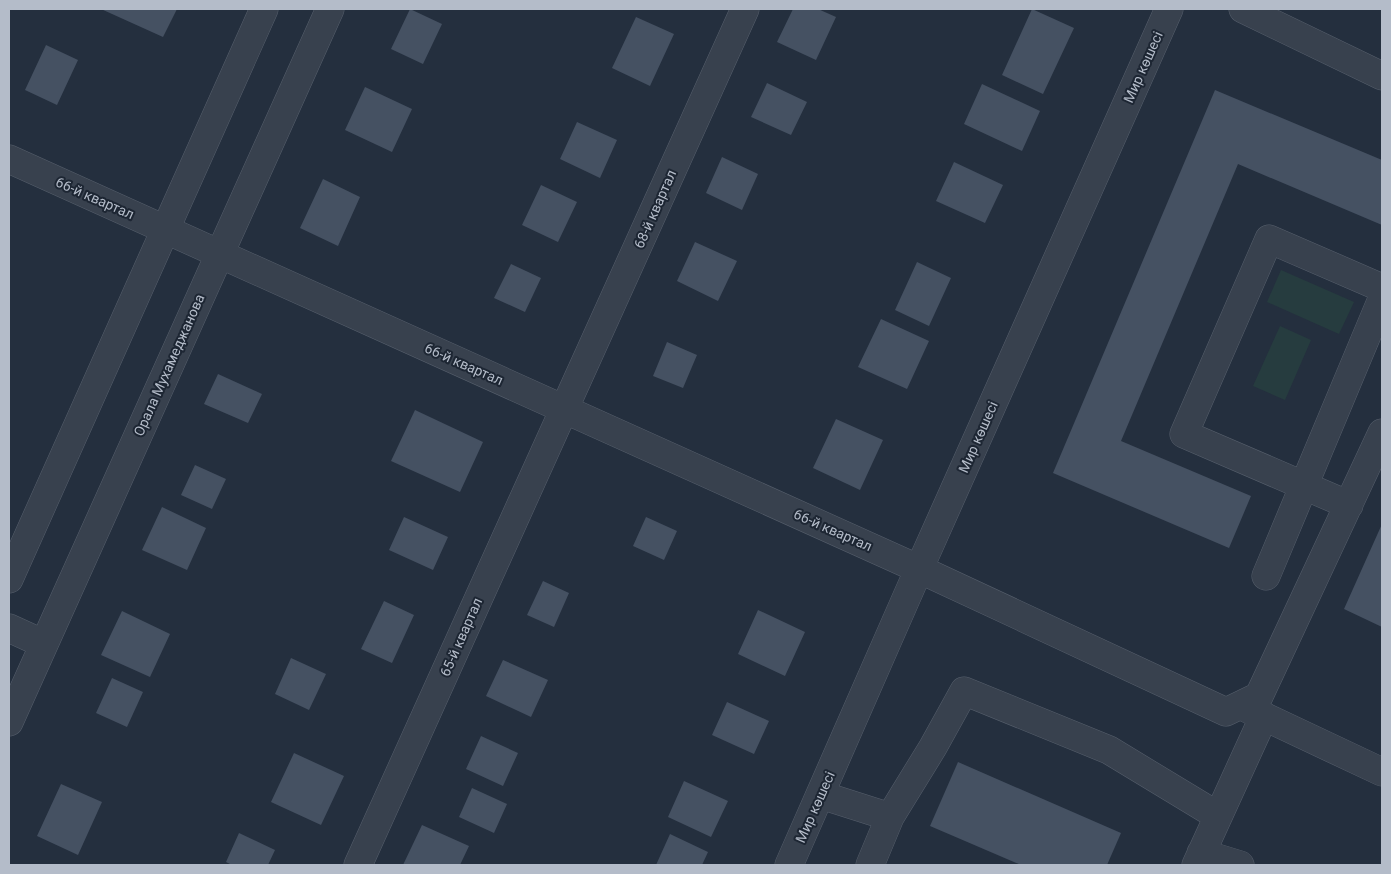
<svg xmlns="http://www.w3.org/2000/svg" width="1391" height="874" viewBox="0 0 1391 874" font-family="Roboto,sans-serif">
<style>
.green{fill:#263c3f}
.building{fill:#455162}
.lines{fill:none;stroke-linecap:round;stroke-linejoin:round}
.minor-casing{stroke:#565f6c;stroke-width:29}
.minor{stroke:#38414e;stroke-width:28}
.labels{text-anchor:middle;dominant-baseline:central;stroke-width:4;stroke-linejoin:round;paint-order:stroke}
.street-label{font-size:14px;fill:#b4bcc9;stroke:#1d2633}
</style>
<rect width="100%" height="100%" fill="#242f3e"/>
<!-- green -->
<path class="green" d="M1281,270l73,32 -15,32 -72,-32z
M1280,326l31,14 -26,60 -32,-14z"/>
<!-- building -->
<path class="building" d="M101,9h76l-14,28z
M410,9l32,15 -19,40 -32,-15z
M793,9h25l18,8 -20,43 -39,-18z
M1032,9l42,19 -31,66 -41,-19z
M636,17l38,17 -24,52 -38,-18z
M46,45l32,15 -21,45 -32,-15z
M767,83l40,19 -16,33 -40,-18z
M982,84l58,27 -18,40 -58,-27z
M365,87l47,22 -20,43 -47,-22z
M1215,90l167,70v65l-144,-61 -117,277 130,55 -22,52 -176,-75z
M577,122l40,18 -17,38 -40,-19z
M722,157l36,17 -16,36 -36,-17z
M954,162l49,23 -18,38 -49,-22z
M323,179l37,18 -22,49 -38,-18z
M541,185l36,17 -19,40 -36,-17z
M695,242l42,19 -19,40 -41,-20z
M917,262l34,16 -22,48 -34,-16z
M511,264l30,14 -16,34 -31,-14z
M881,319l48,22 -22,48 -49,-22z
M667,342l30,13 -14,33 -30,-12z
M218,374l44,20 -14,29 -44,-19z
M415,410l68,32 -23,50 -69,-31z
M836,419l47,21 -23,50 -47,-22z
M195,465l31,14 -14,30 -31,-14z
M162,507l44,21 -19,42 -45,-20z
M404,517l44,20 -15,33 -44,-20z
M646,517l31,14 -13,29 -31,-14z
M1382,524v103l-38,-18z
M543,581l26,12 -15,34 -27,-12z
M384,601l30,14 -22,48 -31,-14z
M758,610l47,22 -20,44 -47,-22z
M122,611l48,23 -20,43 -49,-22z
M291,658l35,16 -17,36 -34,-16z
M503,660l45,20 -17,37 -45,-21z
M112,678l31,14 -16,35 -31,-14z
M727,702l42,19 -15,33 -42,-19z
M481,736l37,17 -15,33 -37,-17z
M294,753l50,23 -23,49 -50,-23z
M958,762l163,71 -14,32h-86l-91,-39z
M684,781l44,20 -17,36 -43,-20z
M61,784l41,18 -24,53 -41,-19z
M472,788l35,16 -13,29 -35,-16z
M422,825l47,21 -9,19h-57z
M239,833l36,17 -7,15h-36l-6,-3z
M670,834l38,18 -6,13h-46z"/>
<g class="lines">
<defs>
<path id="minor" d="M1243,9l139,67
M9,159l910,410 307,143 33,-16 123,-263
M1349,505l-165,-71 85,-195 113,49
M1266,576l116,-277
M9,579l255,-570
M9,628l35,16
M1248,709l134,63
M9,722l321,-713
M821,795l69,22 43,-70 31,-56 145,59 109,66
M1201,853l39,12
M358,865l387,-856
M789,865l130,-296 250,-560
M870,865l20,-48
M1196,865l68,-149"/>
</defs>
<!-- minor casing -->
<use href="#minor" class="minor-casing"/>
<!-- minor -->
<use href="#minor" class="minor"/>
</g>
<g class="labels">
<!-- street labels -->
<g class="street-label">
<text transform="translate(1143 67) rotate(-66)">Мир көшесі</text>
<text transform="translate(95 198) rotate(24)">66-й квартал</text>
<text transform="translate(655 209) rotate(-66)">68-й квартал</text>
<text transform="translate(464 364) rotate(24)">66-й квартал</text>
<text transform="translate(169 365) rotate(-66)">Орала Мухамеджанова</text>
<text transform="translate(978 437) rotate(-66)">Мир көшесі</text>
<text transform="translate(833 530) rotate(24)">66-й квартал</text>
<text transform="translate(461 637) rotate(-66)">65-й квартал</text>
<text transform="translate(815 807) rotate(-66)">Мир көшесі</text>
</g>
</g>
<!-- border -->
<rect width="1391" height="874" fill="none" stroke="#b4bcc9" stroke-width="20"/>
</svg>
